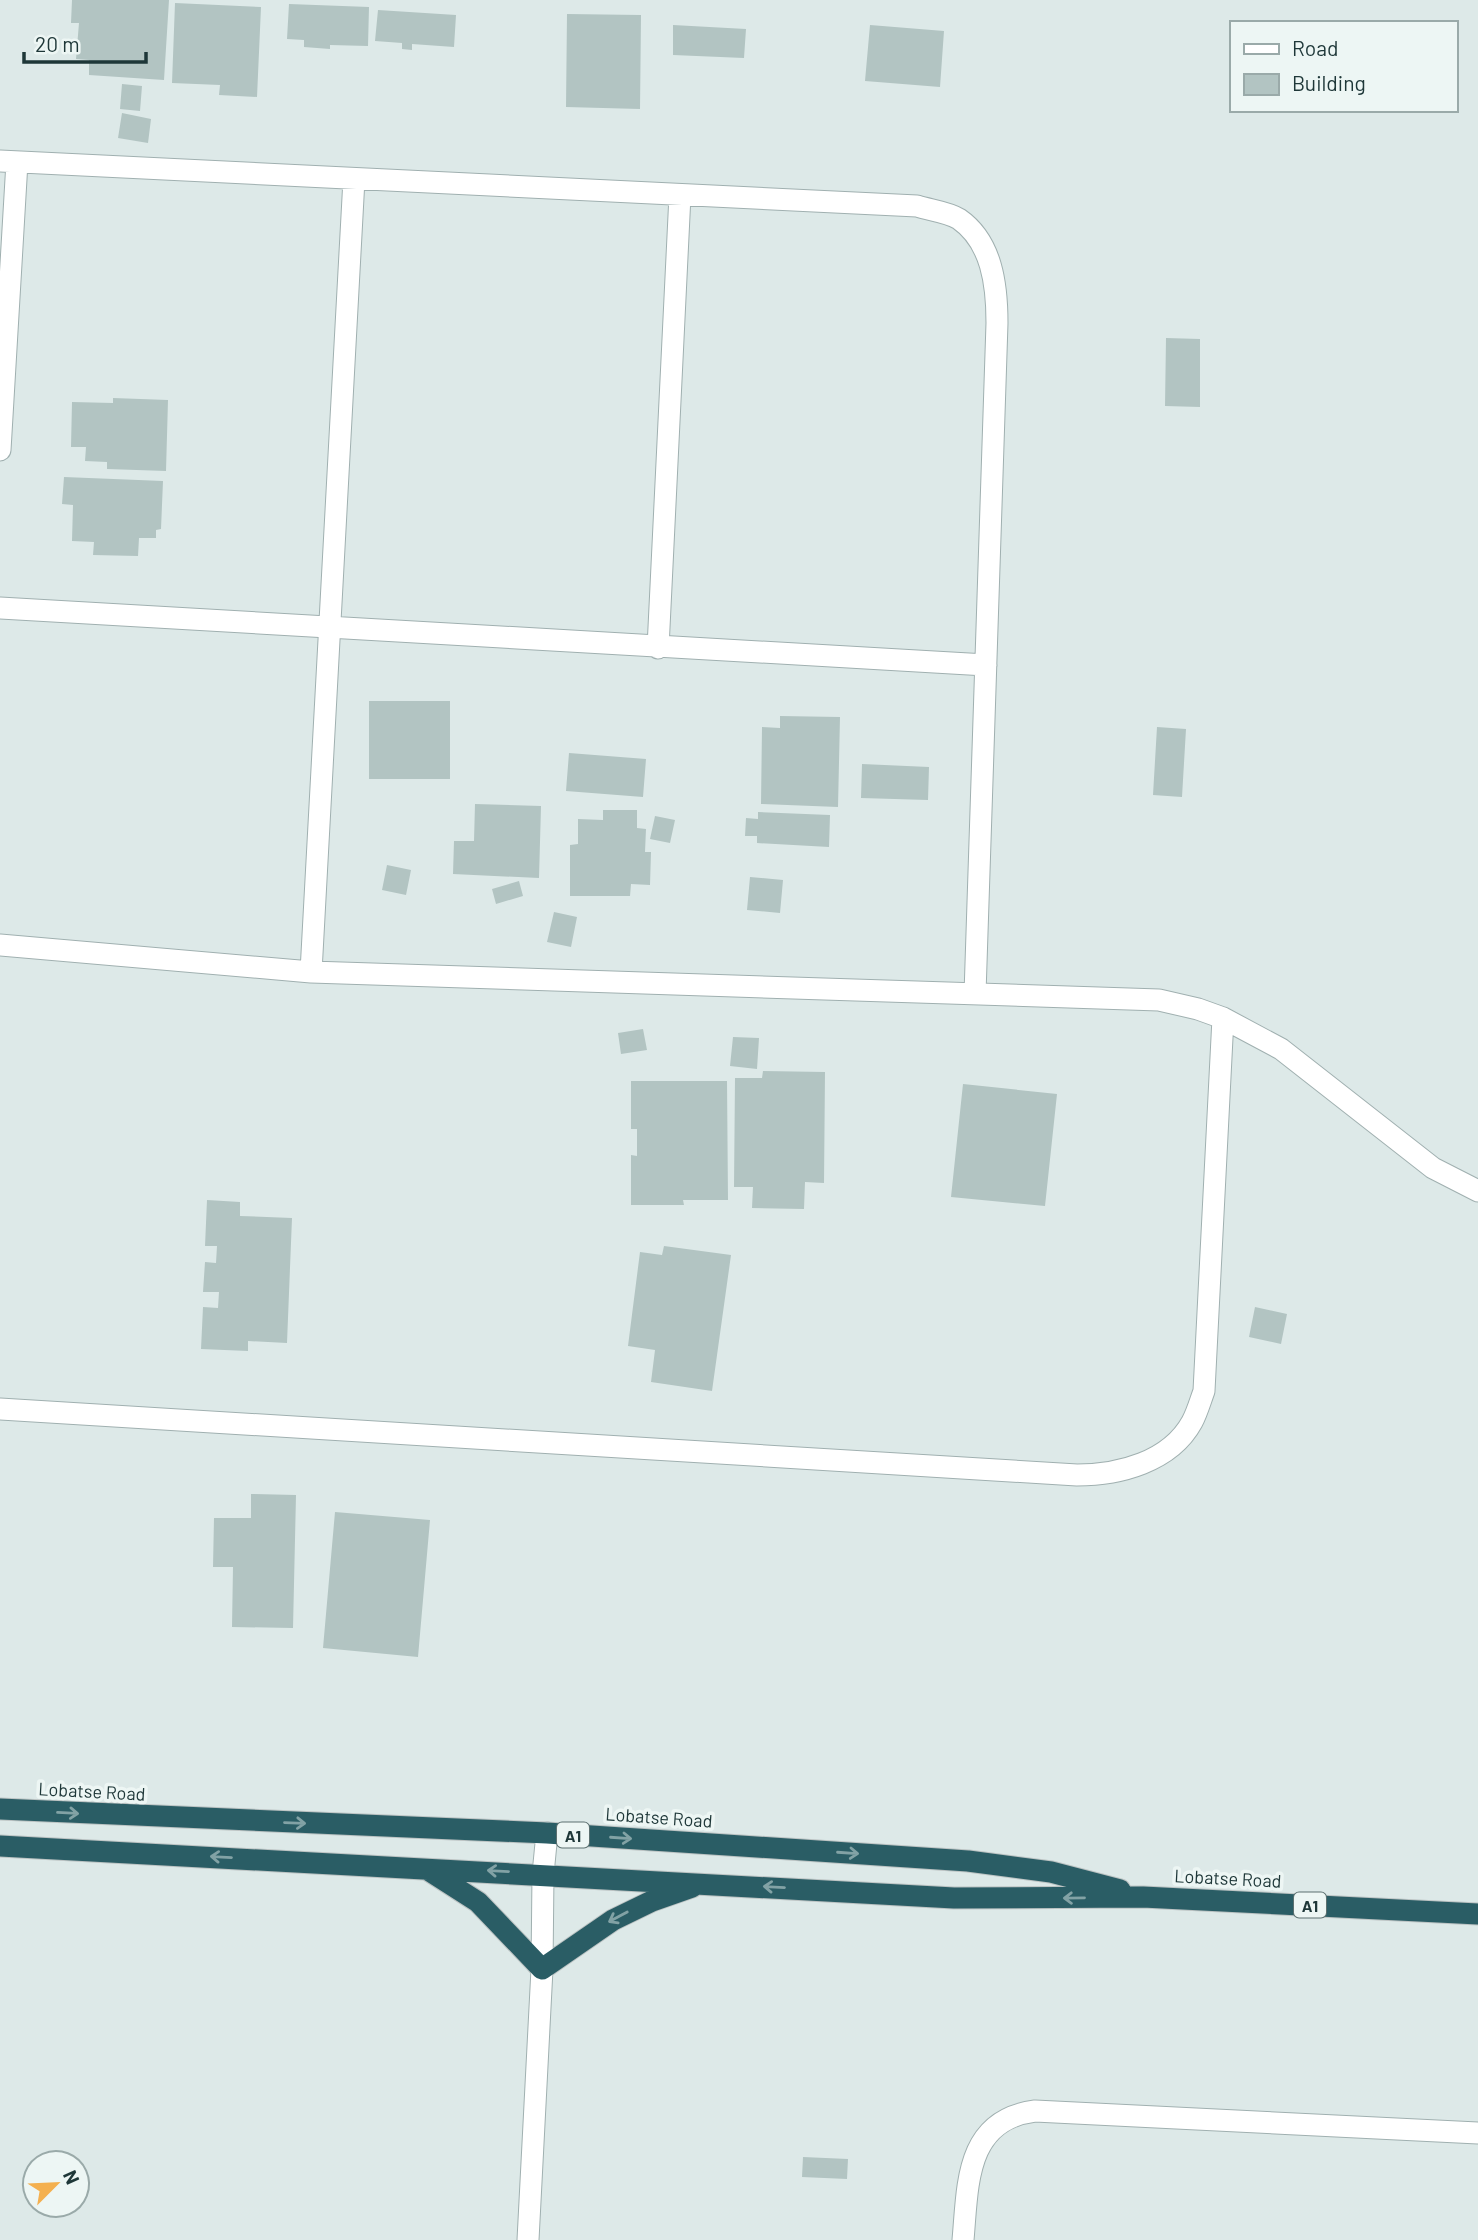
<svg xmlns="http://www.w3.org/2000/svg" width="1478" height="2240" viewBox="0 0 1478 2240" font-family="Barlow,sans-serif">
<style>
.building{fill:#b2c4c2}
.lines{fill:none;stroke-linecap:round;stroke-linejoin:round}
.minor-casing{stroke:#a0b0b0;stroke-width:23}
.highway-casing{stroke:#bcc3c3;stroke-width:23}
.minor{stroke:#fff;stroke-width:21}
.highway{stroke:#2a5d65;stroke-width:21}
.oneway{stroke:#82a2a5}
.labels{text-anchor:middle;dominant-baseline:central;stroke-width:7;stroke-linejoin:round;paint-order:stroke}
.shield{fill:#edf6f4;stroke:#5c7070;stroke-width:2}
.shield-label{font-size:16px;font-weight:bold;fill:#1e3738}
.street-label{font-size:18px;fill:#1e3738;stroke:#edf6f4}
</style>
<rect width="100%" height="100%" fill="#dde9e8"/>
<!-- building -->
<path class="building" d="M72,0h97l-5,80 -75,-5v-15l-13,-1 3,-36h-8z
M175,3l86,4 -4,90 -38,-2 1,-10 -48,-2z
M289,4l80,3 -1,39 -38,-1v4l-26,-2v-7l-17,-1z
M378,10l78,5 -2,32 -42,-3v6l-10,-1v-6l-27,-2z
M567,14l74,1 -1,94 -74,-2z
M673,25l73,4 -2,29 -71,-3z
M870,25l74,6 -4,56 -75,-6z
M122,84l20,2 -2,25 -20,-2z
M122,113l29,6 -3,24 -30,-5z
M1166,338l34,1v68l-35,-1z
M113,398l55,2 -2,71 -59,-2v-7l-22,-1 1,-14h-15l1,-45 41,1z
M64,477l99,4 -2,48 -5,1v8h-17l-1,18 -45,-1 1,-13 -22,-1 1,-36 -11,-1z
M369,701h81v78h-81z
M780,716l60,1 -2,90 -77,-3 1,-77 18,1z
M1157,727l29,2 -4,68 -29,-2z
M569,753l77,6 -3,38 -77,-6z
M862,764l67,3 -1,33 -67,-2z
M475,804l66,2 -2,72 -86,-4 1,-33h20z
M603,810h34v18l9,1 -1,23h6l-1,33 -19,-1 -1,12h-60v-51l8,-1v-25l25,1z
M758,812l72,3 -1,32 -72,-4v-7h-12l1,-18 12,1z
M655,816l20,4 -5,23 -20,-4z
M387,865l24,5 -5,25 -24,-5z
M750,877l33,3 -3,33 -33,-3z
M519,881l4,15 -27,8 -4,-15z
M554,912l23,5 -6,30 -24,-5z
M643,1029l4,21 -26,4 -3,-21z
M733,1037l26,1 -2,31 -27,-3z
M763,1071l62,1 -1,111 -19,-1 -1,27 -52,-1 1,-21h-19l1,-109h27z
M631,1081h96l1,119h-45l1,5h-53v-50l6,1v-27h-6z
M963,1084l94,10 -12,112 -94,-9z
M207,1200l33,2v14l52,2 -5,125 -39,-2v10l-47,-2 2,-42 15,1 1,-16h-16l2,-30 11,1 1,-17h-12z
M664,1246l67,9 -19,136 -61,-9 4,-32 -27,-4 12,-94 22,3z
M1255,1307l32,7 -6,30 -32,-7z
M251,1494l45,1 -3,133 -61,-1 1,-60h-20l1,-49h37z
M335,1512l95,8 -12,137 -95,-9z
M803,2157l45,2 -1,20 -45,-2z"/>
<g class="lines">
<defs>
<path id="minor" d="M0,161l917,45c12,4 31,6 42,13 33,23 38,66 38,104l-22,671
M0,450l17,-288
M0,608l986,57
M658,648l22,-453
M0,945l311,27 848,28 39,9 25,9 58,31 152,119 45,23
M311,972l43,-793
M0,1409l1077,66c42,0 93,-13 115,-53 5,-9 8,-20 12,-31l19,-373
M528,2240l14,-271 1,-95 4,-41
M963,2240c5,-55 2,-120 72,-129l443,22"/>
<path id="highway" d="M0,1809l547,24 421,28 83,11 69,18
M0,1846l954,52 189,-1 335,17
M428,1870l50,32 64,67 71,-49 39,-19 40,-14"/>
</defs>
<!-- minor casing -->
<use href="#minor" class="minor-casing"/>
<!-- highway casing -->
<use href="#highway" class="highway-casing"/>
<!-- minor -->
<use href="#minor" class="minor"/>
<!-- highway -->
<use href="#highway" class="highway"/>
</g>
<!-- one-way arrows -->
<defs><path id="oneway-shaft" d="M-6 0H5M1.5-3L5.5 0L1.5 3" fill="none" stroke-width="1.6" stroke-linecap="round" stroke-linejoin="round" transform="scale(1.75)"/></defs>
<g class="oneway">
<use href="#oneway-shaft" transform="translate(68 1813) rotate(3)"/>
<use href="#oneway-shaft" transform="translate(295 1823) rotate(2)"/>
<use href="#oneway-shaft" transform="translate(621 1838) rotate(4)"/>
<use href="#oneway-shaft" transform="translate(848 1853) rotate(4)"/>
<use href="#oneway-shaft" transform="translate(221 1857) rotate(-177)"/>
<use href="#oneway-shaft" transform="translate(498 1871) rotate(-177)"/>
<use href="#oneway-shaft" transform="translate(774 1887) rotate(-177)"/>
<use href="#oneway-shaft" transform="translate(1074 1898) rotate(179)"/>
<use href="#oneway-shaft" transform="translate(618 1917) rotate(152)"/>
</g>
<g class="labels">
<!-- shield labels -->
<g class="shield">
<rect x="557" y="1822.5" width="32" height="25" rx="5"/>
<rect x="1294" y="1892.5" width="32" height="25" rx="5"/>
</g>
<g class="shield-label">
<text x="573" y="1835">A1</text>
<text x="1310" y="1905">A1</text>
</g>
<!-- street labels -->
<g class="street-label">
<text transform="translate(92 1791) rotate(3)">Lobatse Road</text>
<text transform="translate(659 1817) rotate(4)">Lobatse Road</text>
<text transform="translate(1228 1878) rotate(3)">Lobatse Road</text>
</g>
</g>
<!-- legend -->
<rect x="1230" y="21" width="228" height="91" fill="#edf6f4" stroke="#9aaaa9" stroke-width="2"/>
<rect x="1244" y="44" width="35" height="10" fill="#ffffff" stroke="#9aaaa9" stroke-width="2"/>
<text x="1292" y="56" font-size="21" fill="#1e3738">Road</text>
<rect x="1244" y="74" width="35" height="21" fill="#b2c4c2" stroke="#9aaaa9" stroke-width="2"/>
<text x="1292" y="91" font-size="21" fill="#1e3738">Building</text>
<!-- north arrow -->
<g transform="translate(56 2184) rotate(66)"><circle r="33" fill="#edf6f4" stroke="#9aaaa9" stroke-width="2"/>
<path d="M0-5L12 26L0 18L-12 26Z" fill="#f4b04f"/>
<text y="-10" font-size="19" font-weight="bold" text-anchor="middle" fill="#1e3738">N</text>
</g>
<!-- scale -->
<path d="M24 52v10h122v-10" fill="none" stroke="#1e3738" stroke-width="3.5"/>
<text x="35" y="52" font-size="21" fill="#1e3738" stroke="#edf6f4" stroke-width="5" paint-order="stroke">20 m</text>
</svg>
